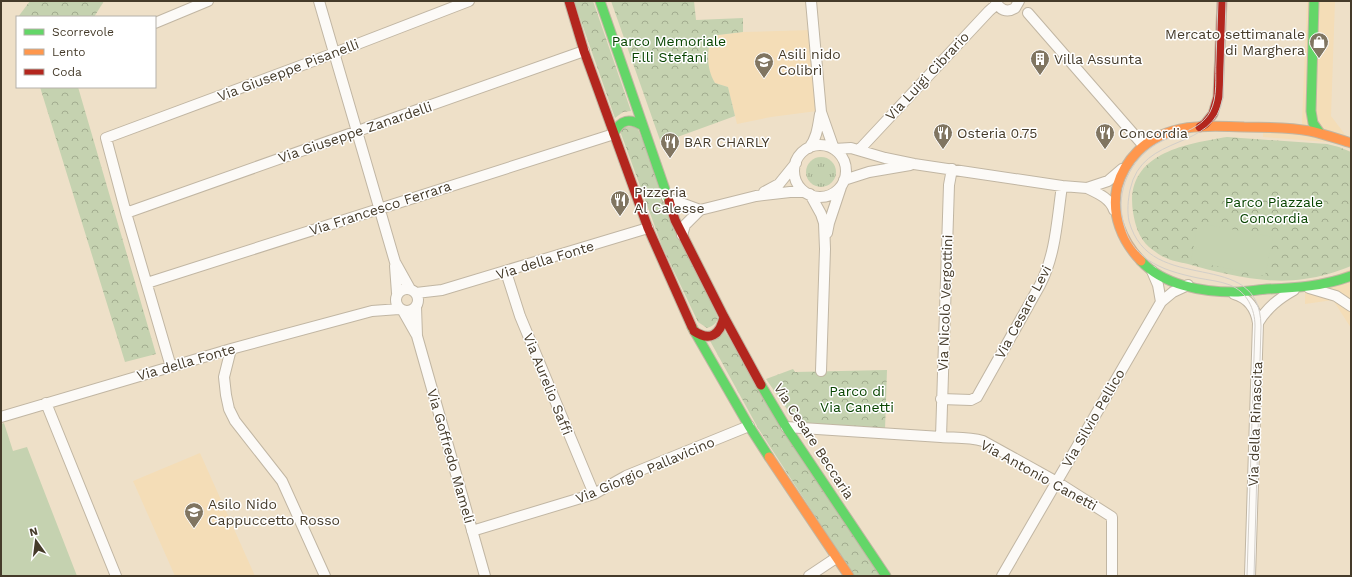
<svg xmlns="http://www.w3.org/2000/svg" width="1352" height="577" viewBox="0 0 1352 577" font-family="'Work Sans',sans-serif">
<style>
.built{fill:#f4ddb7}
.grass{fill:url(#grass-tufts)}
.park{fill:url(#park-crowns)}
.pitch{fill:#c5d2b0}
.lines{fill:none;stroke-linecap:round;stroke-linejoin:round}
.street-casing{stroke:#c1b6a3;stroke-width:12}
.fast-casing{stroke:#c1b6a3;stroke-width:11}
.slow-casing{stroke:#c1b6a3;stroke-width:11}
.jam-casing{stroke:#c1b6a3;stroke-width:11}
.street{stroke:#fcfaf7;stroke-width:10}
.fast{stroke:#63d668;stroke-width:9}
.slow{stroke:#ff974d;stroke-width:9}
.jam{stroke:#b3261e;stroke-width:9}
.tram{stroke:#d3cfc9;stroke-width:1}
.labels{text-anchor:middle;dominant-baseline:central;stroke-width:3;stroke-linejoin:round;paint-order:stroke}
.poi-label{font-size:14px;fill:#453b2a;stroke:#fff;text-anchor:start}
.park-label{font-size:14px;fill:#084400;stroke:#fff}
.street-label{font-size:14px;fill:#453b2a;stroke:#fff}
</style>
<defs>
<pattern id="grass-tufts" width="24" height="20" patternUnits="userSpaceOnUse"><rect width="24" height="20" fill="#c5d2b0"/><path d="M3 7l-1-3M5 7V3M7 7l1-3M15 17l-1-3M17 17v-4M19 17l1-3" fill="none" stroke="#a2ac8f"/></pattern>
<pattern id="park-crowns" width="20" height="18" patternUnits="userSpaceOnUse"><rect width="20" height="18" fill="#c5d2b0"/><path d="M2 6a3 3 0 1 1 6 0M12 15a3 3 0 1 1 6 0" fill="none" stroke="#a2ac8f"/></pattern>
</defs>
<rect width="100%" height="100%" fill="#eee0c8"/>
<!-- built -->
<path class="built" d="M1307,1h28l-4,115 16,21 -20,5 -64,-5v-13h39z
M811,30l6,81 -46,6 -34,7 -9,-37 -13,-4 -5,-8 -3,-18 3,-17 8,-5 25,-3z
M1351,269v59l-18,-28 -28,4v-23l25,-4z
M200,453l55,123h-80l-42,-95z"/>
<!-- grass -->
<path class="grass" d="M806 172a15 15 0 1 1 30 0a15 15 0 1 1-30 0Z"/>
<!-- park -->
<path class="park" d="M30,1h74l-10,16h-76z
M574,1h19l38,110 -8,1 -8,6z
M611,1h83l2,19 47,-2v14l-25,3 -8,5c-3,16 -3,29 5,43l13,4 7,29 -74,27z
M40,87h38l78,267 -31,8z
M622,127h15l81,191c-2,6 -5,8 -11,10l-9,-6 -36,-76 -42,-115z
M1227,137l100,7 12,3 12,5v114c-15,6 -30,11 -47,13 -36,6 -81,-5 -116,-15 -8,-2 -17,-3 -24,-7 -5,-2 -11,-7 -15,-10 -10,-9 -14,-22 -16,-35 -9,-58 51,-68 94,-75z
M724,330l158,246h-28l-96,-148 -49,-89z
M793,369l2,3 92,-2 -2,60 -87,-5 -32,-46z"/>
<!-- pitch -->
<path class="pitch" d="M1198,223l75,14 -8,39 -74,-15z
M4,423l9,28 14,-4 50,129h-76v-152z"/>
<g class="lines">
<defs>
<path id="street" d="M319,1l76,261 15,27
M811,1l10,111 13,37 17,-1 34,10 29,6 148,22 25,2 21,-7 14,-12
M996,1c3,9 11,12 19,7l4,-7
M1028,13l115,132
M155,23l53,-22
M794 171a26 26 0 1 1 52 0a26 26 0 1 1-52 0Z
M809,148c8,-10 9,-22 11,-34
M859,150l130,-139 8,-7
M844,180l25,-8 41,-7
M1087,188c10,5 23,10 27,22
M764,192l15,-8 17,-21
M810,194l11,20 3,9 1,26 -4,122
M667,198l33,12
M126,213l458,-162
M827,233l2,-10 12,-36
M682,235l3,-10 15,-15 56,-14 34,-4h15
M395,266l2,27
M1152,271l6,14 3,17
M506,272l14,44 74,178
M147,283l467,-149
M1309,288l27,8 15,10
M396 300a11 11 0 1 1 22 0a11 11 0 1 1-22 0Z
M416,293l26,-3 206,-62
M1234,294c14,4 22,15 24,29l-8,253
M416,307l1,29 68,240
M403,311l13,23
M1258,323c9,-15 20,-24 36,-33
M231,349l-7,28 2,18 3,14 6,12 47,60 43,95
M171,367l-45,-154 -20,-75 210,-78 153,-59
M941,399l30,1 6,-3 63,-112c16,-31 17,-66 22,-99
M46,403l70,173
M1,417l230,-68 141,-38 27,-2
M786,427l155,10c14,1 28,0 42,4l74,41 55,35v59
M941,437l8,-252 3,-16
M472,531l122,-37 32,-18 123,-50
M809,576l27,-18
M1002,576l159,-274 12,-10 15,-7"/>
<path id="fast" d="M600,1l69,200
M1314,1l-3,110 2,12 7,10
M614,134c6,-15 16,-16 29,-8
M1141,261c22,24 61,31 93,31 11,0 22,-2 33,-3 29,-1 57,-3 84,-13
M692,327l57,99 20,31
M761,385l25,42 100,149"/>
<path id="slow" d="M1141,261c-19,-20 -30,-46 -24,-74 4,-15 11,-26 21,-36 28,-28 69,-26 106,-24 22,0 45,0 66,4 14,3 28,8 41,12
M769,457l80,119"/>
<path id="jam" d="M569,1l15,50 64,177 44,99
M1200,127l5,-3 8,-10 5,-17 4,-96
M669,201l6,19 49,97 37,68
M694,331c16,11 26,4 30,-14"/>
</defs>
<!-- street casing -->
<use href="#street" class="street-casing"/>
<!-- fast casing -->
<use href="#fast" class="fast-casing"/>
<!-- slow casing -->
<use href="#slow" class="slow-casing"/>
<!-- jam casing -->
<use href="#jam" class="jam-casing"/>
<!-- street -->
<use href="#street" class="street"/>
<!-- fast -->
<use href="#fast" class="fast"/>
<!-- slow -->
<use href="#slow" class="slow"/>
<!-- jam -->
<use href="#jam" class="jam"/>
<!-- tram -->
<path class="tram" d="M1218,1c-1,20 -1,40 -2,60 -1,16 2,36 -6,51 -10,18 -31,21 -48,29 -28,14 -45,44 -40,75 7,43 38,54 76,62 10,2 22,3 32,7 17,7 25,24 25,41l-8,250
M1226,1l-3,96c-8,56 -81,34 -93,93 -2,10 -3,21 -1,31 21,78 131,23 132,105l-7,250"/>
</g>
<!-- icons -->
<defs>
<symbol id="shop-pin" viewBox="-11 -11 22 30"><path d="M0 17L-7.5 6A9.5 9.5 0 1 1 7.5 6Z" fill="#807561" stroke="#fff"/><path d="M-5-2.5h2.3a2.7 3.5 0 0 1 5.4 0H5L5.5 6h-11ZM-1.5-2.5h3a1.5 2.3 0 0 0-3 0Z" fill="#fff"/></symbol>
<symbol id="building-pin" viewBox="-11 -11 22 30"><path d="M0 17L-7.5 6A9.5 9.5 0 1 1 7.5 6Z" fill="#807561" stroke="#fff"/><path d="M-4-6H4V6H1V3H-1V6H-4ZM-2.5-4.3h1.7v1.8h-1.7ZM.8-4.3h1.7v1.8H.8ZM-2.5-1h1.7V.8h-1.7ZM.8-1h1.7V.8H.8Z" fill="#fff"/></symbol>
<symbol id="school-pin" viewBox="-11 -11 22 30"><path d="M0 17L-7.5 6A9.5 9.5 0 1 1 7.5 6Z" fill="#807561" stroke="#fff"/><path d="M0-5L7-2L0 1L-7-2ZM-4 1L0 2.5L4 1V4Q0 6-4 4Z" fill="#fff"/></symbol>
<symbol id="restaurant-pin" viewBox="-11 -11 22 30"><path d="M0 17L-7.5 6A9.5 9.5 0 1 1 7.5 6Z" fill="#807561" stroke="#fff"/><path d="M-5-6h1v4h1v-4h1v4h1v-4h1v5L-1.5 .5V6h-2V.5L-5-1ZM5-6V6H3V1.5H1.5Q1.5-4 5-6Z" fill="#fff"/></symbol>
</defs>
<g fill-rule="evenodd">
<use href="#shop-pin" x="1308" y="31" width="22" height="30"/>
<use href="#building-pin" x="1029" y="48" width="22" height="30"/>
<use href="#school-pin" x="753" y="51" width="22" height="30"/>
<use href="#restaurant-pin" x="932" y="122" width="22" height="30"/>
<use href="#restaurant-pin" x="1094" y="122" width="22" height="30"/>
<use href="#restaurant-pin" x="659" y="131" width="22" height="30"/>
<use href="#restaurant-pin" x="609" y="189" width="22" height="30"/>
<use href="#school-pin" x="183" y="501" width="22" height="30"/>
</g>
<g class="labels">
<!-- poi labels -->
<g class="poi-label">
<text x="1305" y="34" text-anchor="end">Mercato settimanale<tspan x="1305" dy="16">di Marghera</tspan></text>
<text x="778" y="54">Asili nido<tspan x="778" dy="16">Colibrì</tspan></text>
<text x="1054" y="59">Villa Assunta</text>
<text x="957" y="133">Osteria 0.75</text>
<text x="1119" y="133">Concordia</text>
<text x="684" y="142">BAR CHARLY</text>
<text x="634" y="192">Pizzeria<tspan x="634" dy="16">Al Calesse</tspan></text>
<text x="208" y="504">Asilo Nido<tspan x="208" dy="16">Cappuccetto Rosso</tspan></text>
</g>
<!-- park labels -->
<g class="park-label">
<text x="669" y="41">Parco Memoriale<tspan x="669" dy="16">F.lli Stefani</tspan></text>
<text x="1274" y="202">Parco Piazzale<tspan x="1274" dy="16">Concordia</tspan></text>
<text x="857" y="391">Parco di<tspan x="857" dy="16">Via Canetti</tspan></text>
</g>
<!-- street labels -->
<g class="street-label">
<text transform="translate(288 70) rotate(-21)">Via Giuseppe Pisanelli</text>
<text transform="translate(927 76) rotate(-47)">Via Luigi Cibrario</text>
<text transform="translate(355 132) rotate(-19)">Via Giuseppe Zanardelli</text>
<text transform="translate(380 208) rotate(-18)">Via Francesco Ferrara</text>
<text transform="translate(545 260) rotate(-17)">Via della Fonte</text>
<text transform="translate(945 303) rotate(-88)">Via Nicolò Vergottini</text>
<text transform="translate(1023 312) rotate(-62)">Via Cesare Levi</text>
<text transform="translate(186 362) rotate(-16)">Via della Fonte</text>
<text transform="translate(548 384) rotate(68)">Via Aurelio Saffi</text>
<text transform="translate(1093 418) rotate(-60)">Via Silvio Pellico</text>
<text transform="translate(1255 424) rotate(-88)">Via della Rinascita</text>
<text transform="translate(814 441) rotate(57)">Via Cesare Beccaria</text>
<text transform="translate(451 456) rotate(74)">Via Goffredo Mameli</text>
<text transform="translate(645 470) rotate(-23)">Via Giorgio Pallavicino</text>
<text transform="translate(1039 475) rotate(29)">Via Antonio Canetti</text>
</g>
</g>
<!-- border -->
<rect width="1352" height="577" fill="none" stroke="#453b2a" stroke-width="4"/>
<!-- legend -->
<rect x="16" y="16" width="140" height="72" fill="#ffffff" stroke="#b5b1aa"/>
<rect x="24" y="29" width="20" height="6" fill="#63d668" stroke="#b5b1aa"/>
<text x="52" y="36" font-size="12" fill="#453b2a">Scorrevole</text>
<rect x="24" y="49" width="20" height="6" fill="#ff974d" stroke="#b5b1aa"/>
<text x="52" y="56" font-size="12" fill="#453b2a">Lento</text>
<rect x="24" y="69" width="20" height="6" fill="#b3261e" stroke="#b5b1aa"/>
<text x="52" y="76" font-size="12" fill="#453b2a">Coda</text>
<!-- north arrow -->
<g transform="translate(36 541) rotate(346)" stroke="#ffffff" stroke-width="3" paint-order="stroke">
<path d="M0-3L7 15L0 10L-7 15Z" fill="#453b2a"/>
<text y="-6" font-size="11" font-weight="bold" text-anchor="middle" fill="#453b2a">N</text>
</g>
</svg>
